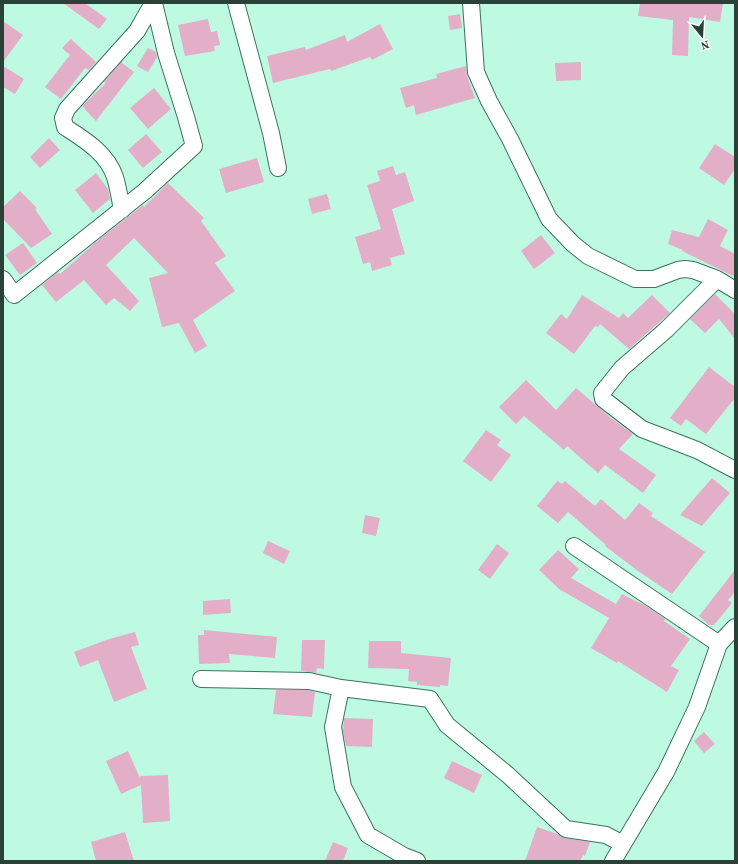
<svg xmlns="http://www.w3.org/2000/svg" width="738" height="864" viewBox="0 0 738 864" font-family="'Source Serif 4',serif">
<style>
.building{fill:#e3afc8}
.lines{fill:none;stroke-linecap:round;stroke-linejoin:round}
.minor-casing{stroke:#3b735f;stroke-width:18}
.minor{stroke:#fff;stroke-width:16}
</style>
<rect width="100%" height="100%" fill="#befae2"/>
<!-- building -->
<path class="building" d="M63,3h22l22,16 -8,10z
M640,3h74l9,1 -3,18 -31,-5 -1,39 -16,-1 1,-35 -35,-4z
M460,14l2,14 -12,2 -2,-14z
M208,19l3,13 6,-1 3,14 -6,1 1,5 -30,5 -7,-31z
M3,21l20,14 -20,27z
M380,24l13,25 -21,11 -2,-3 -39,14 -1,-2 -57,14 -6,-27 38,-9 1,3 39,-15 2,7z
M71,39l25,23 -7,8 -4,-2 -24,31 -16,-12 25,-32 -8,-7z
M148,48l8,4 1,5 -9,15 -11,-6z
M121,62l13,10 -38,49 -14,-15 24,-23 -2,-1z
M581,62v18l-25,1 -1,-18z
M3,66l21,13 -9,15 -12,-7z
M466,66l1,10 8,22 -59,17 -2,-10 -8,3 -6,-20 37,-10 -1,-4z
M154,88l17,21 -23,20 -18,-21z
M146,134l16,18 -19,16 -15,-18z
M49,138l11,12 -20,18 -10,-11z
M715,144l20,13v12l-11,16 -25,-17z
M257,158l7,24 -38,11 -7,-24z
M393,166l3,9 9,-3 9,29 -22,8 13,45 -15,4 2,7 -20,6 -2,-9 -7,2 -8,-27 26,-8 -14,-44 13,-4 -3,-10z
M96,173l12,16 2,10 -17,14 -18,-23z
M168,183l36,35 -3,3 25,35 -11,7 20,28 -42,29 14,26 -12,7 -16,-30 -17,4 -13,-49 19,-5 -34,-35 -28,27 33,36 -9,10 -16,-13 -8,7 -22,-25 -28,22 -14,-17 16,-13 2,2 36,-32 47,-37 1,2z
M20,191l17,17 -2,1 17,25 -21,14 -28,-29v-12z
M327,194l4,15 -19,5 -4,-15z
M708,219l20,11 -8,16 15,8v23l-53,-26 1,-1 -15,-6 4,-14 27,7z
M541,235l14,18 -21,16 -13,-18z
M23,243l14,20 -17,12 -15,-20z
M715,294l20,20v25l-16,-20 -14,14 -15,-14z
M582,295l37,23 4,-5 5,5 24,-23 18,18 -41,36 -29,-25 -2,3 -3,-1 -21,28 -28,-21 15,-19 6,5z
M709,367l26,20v11l-29,36 -20,-15 -5,7 -11,-8z
M526,380l30,30 20,-22 35,30 22,16 -14,15 37,26 -13,18 -38,-28 -7,8 -31,-27 -3,4 -40,-34 -8,8 -17,-17z
M486,430l15,10 -4,5 14,10 -20,27 -28,-21z
M712,478l18,15 -28,33 -22,-11z
M557,481l5,3 3,-3 30,25 6,-7 24,21 14,-17 14,10 -2,3 54,36 -33,42 -34,-23 -33,-25 1,-1 -38,-33 -10,11 -21,-17z
M365,515l15,3 -4,18 -14,-3z
M268,541l22,10 -6,13 -21,-11z
M497,544l12,9 -19,26 -12,-9z
M558,550l21,19 -8,9 45,26 6,-10 24,12 19,13 -1,2 26,18 -19,27 8,4 -12,22 -49,-31 -1,2 -26,-15 18,-30 -50,-29 -20,-19z
M735,570v22l-7,8 4,3 -18,22h-5l-10,-9z
M230,599l1,14 -28,2v-14z
M204,630l73,7 -2,21 -46,-4 1,9 -31,1 -1,-29h6z
M135,632l4,13 -8,2 16,42 -33,13 -16,-42 -18,7 -6,-15 35,-13z
M302,640h23l-1,29 -7,-1 -1,5 -15,-2z
M369,641h32v12l50,5 -3,28 -8,-1v2l-23,-2v-3l-9,-1 1,-12 -41,-1z
M276,690h32l7,2 -3,25 -39,-3z
M344,718l29,1 -1,28 -26,-1 -3,-14z
M704,732l11,12 -11,9 -10,-12z
M128,751l12,27v-2l28,-1 2,46 -27,2 -2,-38 -20,9 -15,-33z
M452,761l30,14 -8,18 -30,-15z
M537,827l21,7 7,4 25,4 -5,14 -2,-1 -3,6h-55z
M125,832l9,29h-38l-5,-19z
M333,842l15,6 -5,13h-18z"/>
<g class="lines">
<defs>
<path id="minor" d="M236,3l35,130 7,35
M471,3l5,69 13,29 21,38 39,80 24,25 15,12 47,23h19l24,-9 7,-1 8,1 24,9
M122,210c-2,-11 -4,-23 -7,-33 -8,-24 -30,-37 -50,-50l-2,-9 4,-9 70,-78 16,-28
M3,279l11,16 131,-104 49,-45 -8,-29 -20,-64 -12,-50
M735,290l-18,-11 -51,51 -44,38 -20,25 1,6 39,30 55,21 38,20
M574,546l145,98
M201,679l108,2 32,7 -8,39 10,60 25,48 36,21 13,5
M341,688l89,11 17,26 61,50 58,54 40,6 17,9
M613,861l53,-89 31,-65 22,-63 16,-17"/>
</defs>
<!-- minor casing -->
<use href="#minor" class="minor-casing"/>
<!-- minor -->
<use href="#minor" class="minor"/>
</g>
<!-- border -->
<rect width="738" height="864" fill="none" stroke="#294137" stroke-width="8"/>
<!-- north arrow -->
<g transform="translate(702 36) rotate(162)" stroke="#ffffff" stroke-width="3" paint-order="stroke">
<path d="M0-3L7 15L0 10L-7 15Z" fill="#294137"/>
<text y="-6" font-size="11" font-weight="bold" text-anchor="middle" fill="#294137">N</text>
</g>
</svg>
